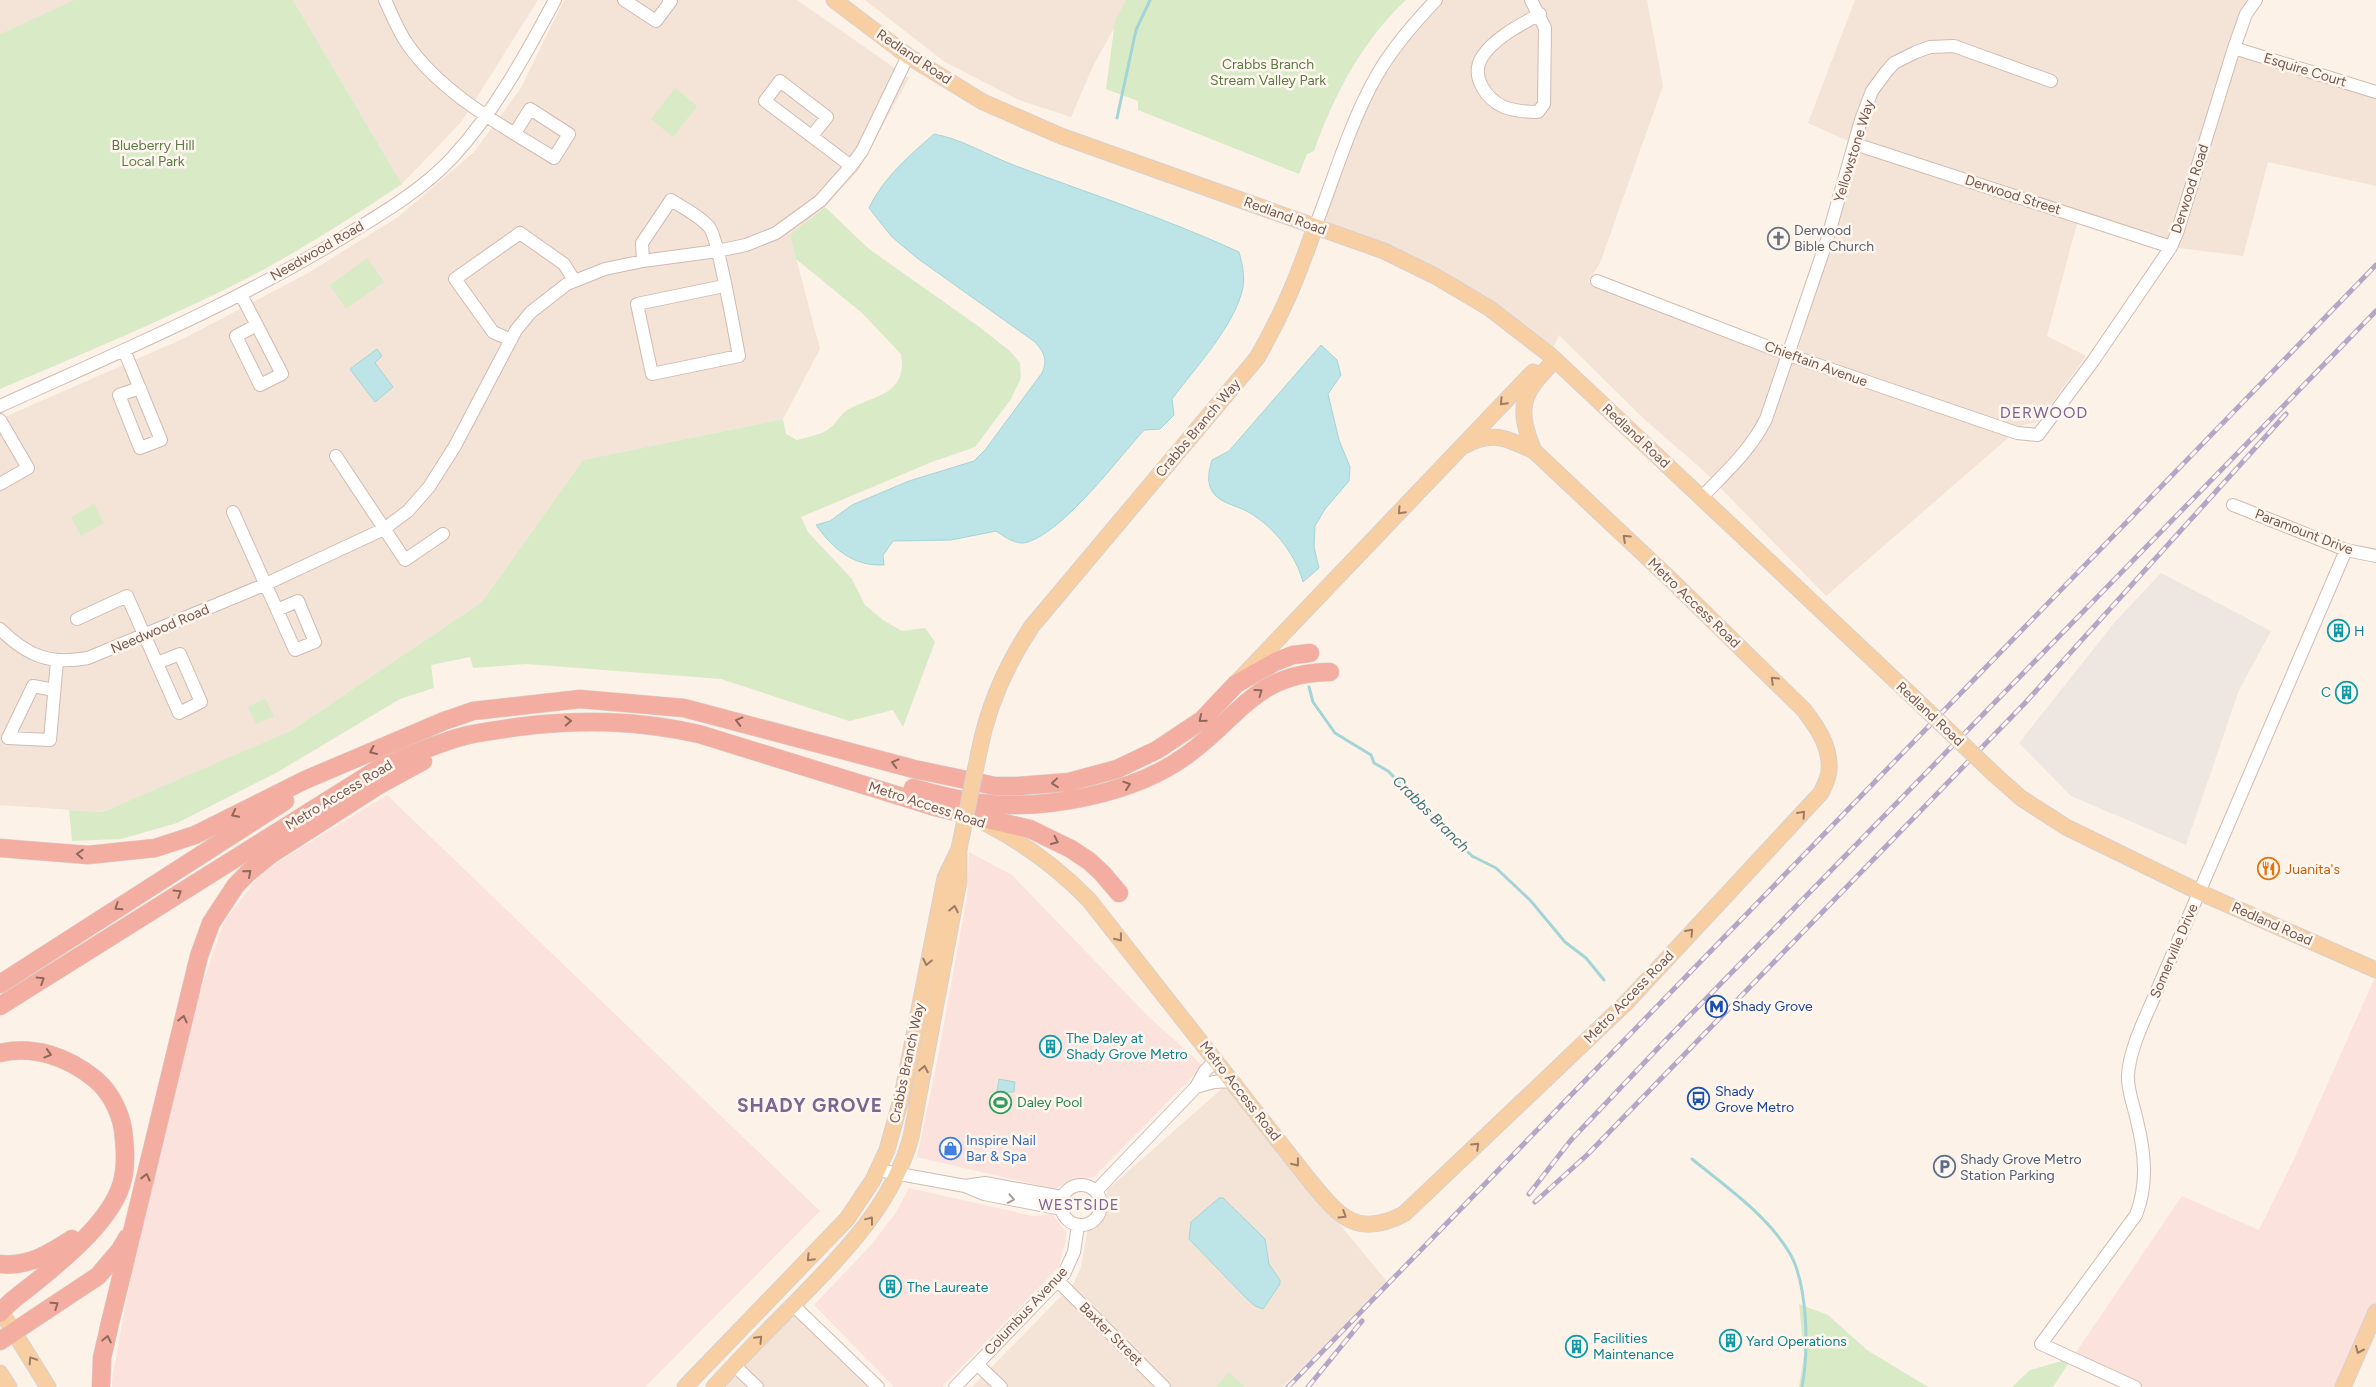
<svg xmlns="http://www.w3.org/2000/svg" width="2376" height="1387" viewBox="0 0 2376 1387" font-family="Figtree,sans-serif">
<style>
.residential{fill:#f4e3d7}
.commercial{fill:#fce2dd}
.industrial{fill:#ede6e1}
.green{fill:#d9eac7}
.water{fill:#bde4e6;stroke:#a3d5d7}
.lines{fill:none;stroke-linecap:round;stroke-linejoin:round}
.stream{stroke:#a3d5d7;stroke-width:3}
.minor-casing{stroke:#d0bbb0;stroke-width:14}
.major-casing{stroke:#d9d0cd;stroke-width:17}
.highway-casing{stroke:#d9d0cd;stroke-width:19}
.minor{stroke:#fff;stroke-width:12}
.major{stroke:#f8cfa3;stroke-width:15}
.highway{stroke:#f4aea1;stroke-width:18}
.rail-casing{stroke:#b4a6c6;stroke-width:5}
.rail{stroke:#fff7ef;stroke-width:3;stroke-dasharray:9;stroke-linecap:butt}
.major-bridge-casing{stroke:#d9d0cd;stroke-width:17;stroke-linecap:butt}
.major-bridge{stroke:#f8cfa3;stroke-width:15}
.oneway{stroke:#9d7b66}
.oneway2{stroke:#8f685d}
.oneway3{stroke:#ad9a94}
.labels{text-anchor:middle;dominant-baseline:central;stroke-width:5;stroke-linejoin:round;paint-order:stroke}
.street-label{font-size:14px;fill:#76574c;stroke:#fff7ef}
.park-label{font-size:14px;fill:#5b7b44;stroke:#fff7ef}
.worship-label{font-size:14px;fill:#5b616d;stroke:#fff7ef;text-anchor:start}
.culture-label{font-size:14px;fill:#0d838f;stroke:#fff7ef;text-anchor:start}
.food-label{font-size:14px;fill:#c56008;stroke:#fff7ef;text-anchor:start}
.transit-label{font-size:14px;fill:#164399;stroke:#fff7ef;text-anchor:start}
.leisure-label{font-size:14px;fill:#27864d;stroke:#fff7ef;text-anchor:start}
.shop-label{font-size:14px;fill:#366cbe;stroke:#fff7ef;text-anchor:start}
.service-label{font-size:14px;fill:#4e5e75;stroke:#fff7ef;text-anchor:start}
.water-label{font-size:15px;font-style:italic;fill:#40777b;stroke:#fff7ef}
.neighbourhood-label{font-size:15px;letter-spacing:1px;fill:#7d6592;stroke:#fff7ef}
.quarter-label{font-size:16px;letter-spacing:1px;fill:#7d6592;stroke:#fff7ef}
.district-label{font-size:19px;font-weight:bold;letter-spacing:1px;fill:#7d6592;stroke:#fff7ef}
</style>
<rect width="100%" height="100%" fill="#fcf2e8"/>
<!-- residential -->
<path class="residential" d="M0,0h74l-74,34z
M293,0h245l-76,121 -60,63z
M564,0h233l112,78 -51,93 -33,36 -35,28 30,114 -37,70 -200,41 -101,142 -190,128 -189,82 -103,-7v-386l185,-81 123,-65 90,-56 76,-65 47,-64z
M865,0h265l-36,64 -23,53 -52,-17 -74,-38z
M1436,0h211l16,86 -63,177 -12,19 201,73 66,-211 -47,-21 47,-123h401l-22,48 142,44v94l-108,-24 -25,94 -72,-9 -92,-31 -32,120 39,20 -48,66 -15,3 -197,171 -122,-125 -60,-52 -85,-84 -9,20 -61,-47 -174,-81 62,-152z
M1225,1086l164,198 -107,103h-310l102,-104 7,-16 7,-40 14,-8 5,-10v-19z
M795,1313l81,74h-150z"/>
<!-- commercial -->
<path class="commercial" d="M387,795l433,416 -175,176h-533v-7l20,-111 61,-257 31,-90 38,-50z
M969,852l43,23 137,142 54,49 -109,111 -21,3 -18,9 -138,-32 20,-95 30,-165z
M2376,975v337l-33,75h-208l-63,-29 110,-162 77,34 35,-71z
M909,1188l124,28 19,-2 14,18v8l-8,28 -116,119h-48l-80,-82 57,-60 24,-31z"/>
<!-- industrial -->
<path class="industrial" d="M2161,573l110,58 -32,59 -53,155 -115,-49 -52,-53 96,-121z"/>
<!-- green -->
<path class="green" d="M74,0h219l109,184c-57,38 -115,75 -176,105 -74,36 -151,68 -226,100v-355z
M1126,0h280c-44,41 -72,95 -92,151l-7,3 -8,20 -161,-64v-9l-32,-12 9,-68z
M675,88l22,18 -24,31 -22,-18z
M825,207l44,42 109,77 32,25 10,12 1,15 -10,21 -36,48 -43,15 -131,55 7,15 44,47 13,26 18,15 19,11 23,-3 10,14 -32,85 -10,-17 -44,11 -128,-42 -195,-15 -53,4 -3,-11 -39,8 3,23 -34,11 -124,74 -99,50 -56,16 -49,2 -3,-31 34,2 189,-82 190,-128 101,-142 200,-41 3,15 11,6c10,-3 25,-5 33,-12 7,-5 11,-15 19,-19 25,-14 59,-14 52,-55l-39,-41 -66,-54 -6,-24z
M367,258l17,24 -38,27 -16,-24z
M94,504l10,19 -23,13 -10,-19z
M265,698l9,18 -18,8 -8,-17z
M1799,1304l29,11 39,35 61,37h-129l5,-32z
M2072,1358l-19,29h-41l18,-17z
M1229,1372l16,15h-29z"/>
<!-- water -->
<path class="water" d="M934,134c28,5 55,22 82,32 75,28 151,53 223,86 3,11 6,23 4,35 -7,37 -48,81 -71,112l2,16 -14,14 -16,1c-28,31 -78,99 -116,112 -11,4 -23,-5 -32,-11l-45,9 -58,1 -10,14 1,10c-31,1 -50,-15 -68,-40l14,-4 22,-16 57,-24 65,-20 11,-11 57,-77c6,-13 2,-21 -7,-31l-118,-84 -25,-21 -23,-29c14,-30 41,-53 65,-74z
M1321,345l16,15 4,15 -13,19 11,46 11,27 -1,14 -24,28 -10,17 -1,21 5,21 -16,14c-7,-27 -29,-55 -53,-69 -9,-6 -26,-9 -34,-17 -10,-10 -8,-23 -4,-36l17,-9z
M377,349l5,7 -7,7 18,24 -18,15 -25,-33z
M999,1079l16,3 -1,10h-6l-5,22 -9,-3z
M1219,1198h4l42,41 4,25 11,16v4l-17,25 -8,-3 -9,-8 -57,-59 2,-17z"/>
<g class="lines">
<!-- stream -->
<path class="stream" d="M1117,118l19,-88 14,-30
M1309,687l4,15 22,31 36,22 3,8 14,8 84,85 24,12 34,32 35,42 21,16 18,22
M1692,1159c33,27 74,55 97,93 19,31 20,99 13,135"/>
<defs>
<path id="minor" d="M385,0c7,15 13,31 23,45 35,50 95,81 146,113l15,-24 -39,-25 -15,24
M624,0l32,21 15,-20 -2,-1
M1531,0l14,28 -1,76 -6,8c-12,0 -23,-1 -34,-5 -18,-8 -34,-31 -22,-50 12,-19 38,-32 58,-43
M2234,48l142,44
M812,136l15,-19 -47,-36 -15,20 86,65
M1855,144l316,103
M1315,227c20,-51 35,-105 62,-152 16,-28 37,-52 59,-75
M643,261l-1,-18 29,-43c12,8 29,16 38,27 9,9 26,109 30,129l-87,18 -15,-70 87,-18
M1597,281l192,74 228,78 21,2 55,-74 78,-114 6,-14 57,-185 12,-34 10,-14
M241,295c14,26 27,52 41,79l-22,11 -24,-49 21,-11
M511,340l-18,-8 -38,-53 65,-46 44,31 10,16
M124,350l37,90 -21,8 -21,-53 21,-7
M0,406c117,-53 236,-103 345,-170 38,-23 77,-46 107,-78 43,-47 73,-102 103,-158
M0,420l28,48 -28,16
M336,456l69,104 38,-26
M1701,498c24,-25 49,-47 65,-79l61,-179 34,-120 11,-29 14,-19 8,-9 22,-11 14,-5 24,-1 97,35
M2233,505l113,45 30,6
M233,512l62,138 20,-8 -17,-41 -21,9
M77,619l50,-23 52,117 22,-11 -21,-48 -23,9
M0,629c27,27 50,36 88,29l178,-74 118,-55 24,-18 21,-24 26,-41 61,-116 15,-18 36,-28 38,-15 38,-8 74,-10 29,-6 30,-12 44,-32 31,-35 11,-15 46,-95
M54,690l-21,-4 -25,52 42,2 7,-79
M1196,1087l18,-5 19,-1
M878,1170l87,16 19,8 77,15
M1061 1205a20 20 0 1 1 40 0a20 20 0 1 1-40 0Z
M965,1186l20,-3 77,14
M1096,1191l100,-104 9,-16 11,-11
M1058,1281l106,106
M793,1305l85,82
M977,1364l24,23
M734,1365l23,22
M955,1387l109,-113 10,-22 4,-27
M2135,1387l-94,-43 95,-129c12,-31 9,-62 1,-94 -3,-15 -10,-31 -9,-46 2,-29 19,-60 30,-87l188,-438"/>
<path id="major" d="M834,0l74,56 75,46 78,34 323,115 51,25 54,32 61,47 363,342
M1466,445c27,-15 42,-6 68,6
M1238,681l295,-309
M979,752c9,-47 27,-87 53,-126l225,-268c26,-45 41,-82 58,-131
M1995,775l26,23 45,29 133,65 177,78
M985,823c39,20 73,45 104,77l221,281c28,34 46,58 94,33l222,-211 195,-210c3,-7 8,-15 8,-23 2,-23 -12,-43 -25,-60l-135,-132 -135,-127c-19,-46 -11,-58 21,-91
M0,1310l48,77
M0,1373l9,14
M685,1387l162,-168 26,-39 14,-30 15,-54 43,-218 14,-29
M714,1387c27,-30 56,-59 84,-87 47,-48 95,-97 113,-163l48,-256v-28
M2343,1387l33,-75"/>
<path id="highway" d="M913,788c21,6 44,12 66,15 65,8 155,-9 208,-48 54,-39 68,-82 143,-83
M0,848l88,7 67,-7 40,-13 110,-55 139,-59 29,-10 107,-12 104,9 230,61 81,17h23l51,-4 48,-13 40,-19 45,-30 34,-36 39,-22 18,-7 17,-2
M0,984l285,-183
M0,1006l378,-237c28,-12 56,-25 86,-33 17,-4 35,-6 53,-9 64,-8 119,-7 182,7l236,73 95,22 41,20 18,12 13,12 17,20
M0,1053c34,-8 68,4 95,26 17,14 28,38 29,60 2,18 2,36 -5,52 -14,34 -54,67 -82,90 -12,10 -28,20 -37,32
M0,1264c28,3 49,-10 72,-25
M0,1341l98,-65 22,-26 7,-12
M101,1387l1,-29 8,-35 89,-367 12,-33 25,-38 12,-12 22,-18 109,-70 44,-24"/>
</defs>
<!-- minor casing -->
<use href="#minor" class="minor-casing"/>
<!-- major casing -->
<use href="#major" class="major-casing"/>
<!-- highway casing -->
<use href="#highway" class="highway-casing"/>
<!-- minor -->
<use href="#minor" class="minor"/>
<!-- major -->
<use href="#major" class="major"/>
<!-- highway -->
<use href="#highway" class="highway"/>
<defs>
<path id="rail" d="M1529,1194l42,-54 90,-95 715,-734
M1535,1202l52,-47 438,-452 261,-289
M1288,1387l1088,-1122
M1308,1387l54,-66"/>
</defs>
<!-- rail casing -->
<use href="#rail" class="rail-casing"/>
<!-- rail -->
<use href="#rail" class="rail"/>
<defs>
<path id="major-bridge" d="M1913,697l82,78
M959,849l20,-97"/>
</defs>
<!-- major-bridge casing -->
<use href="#major-bridge" class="major-bridge-casing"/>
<!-- major-bridge -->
<use href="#major-bridge" class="major-bridge"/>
</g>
<!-- one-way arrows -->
<defs><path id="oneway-chevron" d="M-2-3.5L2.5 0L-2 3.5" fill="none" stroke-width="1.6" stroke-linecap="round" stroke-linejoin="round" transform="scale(1.25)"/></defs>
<g class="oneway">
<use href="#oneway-chevron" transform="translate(1503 402) rotate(134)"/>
<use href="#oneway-chevron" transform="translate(1401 511) rotate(134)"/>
<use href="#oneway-chevron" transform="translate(1626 538) rotate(-137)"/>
<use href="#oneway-chevron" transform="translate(1774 680) rotate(-136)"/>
<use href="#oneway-chevron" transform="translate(1802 814) rotate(-48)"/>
<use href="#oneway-chevron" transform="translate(954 909) rotate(-79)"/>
<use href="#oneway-chevron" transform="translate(1690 932) rotate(-48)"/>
<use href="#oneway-chevron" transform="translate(1119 938) rotate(52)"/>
<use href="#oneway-chevron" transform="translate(927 962) rotate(102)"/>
<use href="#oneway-chevron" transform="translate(924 1069) rotate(-79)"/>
<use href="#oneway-chevron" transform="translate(1476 1146) rotate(-44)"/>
<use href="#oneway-chevron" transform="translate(1296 1163) rotate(52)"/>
<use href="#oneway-chevron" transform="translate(1343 1215) rotate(32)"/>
<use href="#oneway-chevron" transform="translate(870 1220) rotate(-53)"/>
<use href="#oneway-chevron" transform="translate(810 1258) rotate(134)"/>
<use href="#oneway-chevron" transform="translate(759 1339) rotate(-46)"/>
<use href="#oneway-chevron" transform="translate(2359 1350) rotate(114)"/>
<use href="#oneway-chevron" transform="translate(32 1360) rotate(-122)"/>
</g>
<g class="oneway2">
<use href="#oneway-chevron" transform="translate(1259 692) rotate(-36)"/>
<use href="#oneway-chevron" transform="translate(1202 719) rotate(140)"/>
<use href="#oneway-chevron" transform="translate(568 721) rotate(-3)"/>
<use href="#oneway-chevron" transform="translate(739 721) rotate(-165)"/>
<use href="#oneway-chevron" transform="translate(373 751) rotate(155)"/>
<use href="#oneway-chevron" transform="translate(895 763) rotate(-165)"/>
<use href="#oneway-chevron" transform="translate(1055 783) rotate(174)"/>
<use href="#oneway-chevron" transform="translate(1127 785) rotate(-19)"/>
<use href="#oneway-chevron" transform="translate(235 814) rotate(153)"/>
<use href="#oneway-chevron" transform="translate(1055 841) rotate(25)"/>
<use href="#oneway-chevron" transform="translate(80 854) rotate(-176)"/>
<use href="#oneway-chevron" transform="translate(248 873) rotate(-41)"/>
<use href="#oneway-chevron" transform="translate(178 893) rotate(-32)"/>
<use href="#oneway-chevron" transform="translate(118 907) rotate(147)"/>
<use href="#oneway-chevron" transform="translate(41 980) rotate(-32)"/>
<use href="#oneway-chevron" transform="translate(183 1019) rotate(-77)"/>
<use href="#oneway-chevron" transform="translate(48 1054) rotate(17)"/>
<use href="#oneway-chevron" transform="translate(146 1177) rotate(-76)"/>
<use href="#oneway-chevron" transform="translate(55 1305) rotate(-34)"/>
<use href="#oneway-chevron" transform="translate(107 1339) rotate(-78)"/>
</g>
<use class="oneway3" href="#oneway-chevron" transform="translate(1011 1199) rotate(11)"/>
<!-- icons -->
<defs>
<symbol id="church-ring" viewBox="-11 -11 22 22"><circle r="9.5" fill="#fff7ef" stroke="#6b7280" stroke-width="1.5"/><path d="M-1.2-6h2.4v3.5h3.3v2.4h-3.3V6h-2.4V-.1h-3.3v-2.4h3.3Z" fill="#6b7280"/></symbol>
<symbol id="building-ring" viewBox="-11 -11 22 22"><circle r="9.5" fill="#fff7ef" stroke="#0f9aa8" stroke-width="1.5"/><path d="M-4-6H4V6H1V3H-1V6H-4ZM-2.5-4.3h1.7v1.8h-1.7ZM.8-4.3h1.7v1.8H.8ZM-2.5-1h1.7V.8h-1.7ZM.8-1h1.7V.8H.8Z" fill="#0f9aa8"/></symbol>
<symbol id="restaurant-ring" viewBox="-11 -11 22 22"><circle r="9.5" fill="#fff7ef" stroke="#e8710a" stroke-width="1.5"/><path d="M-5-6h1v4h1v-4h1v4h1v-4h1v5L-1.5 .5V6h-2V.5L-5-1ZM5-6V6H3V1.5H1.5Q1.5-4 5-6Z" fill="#e8710a"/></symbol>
<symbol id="metro-ring" viewBox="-11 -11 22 22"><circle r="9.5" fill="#fff7ef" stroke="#1a4fb4" stroke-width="1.5"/><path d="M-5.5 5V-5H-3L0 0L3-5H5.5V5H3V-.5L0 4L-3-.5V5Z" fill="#1a4fb4"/></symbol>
<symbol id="bus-ring" viewBox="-11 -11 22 22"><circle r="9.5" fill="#fff7ef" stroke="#1a4fb4" stroke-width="1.5"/><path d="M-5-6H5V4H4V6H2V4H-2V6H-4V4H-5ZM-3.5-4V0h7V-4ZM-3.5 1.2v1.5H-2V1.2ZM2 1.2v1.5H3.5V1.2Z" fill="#1a4fb4"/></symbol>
<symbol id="stadium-ring" viewBox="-11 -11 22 22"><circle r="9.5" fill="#fff7ef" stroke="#2e9e5b" stroke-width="1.5"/><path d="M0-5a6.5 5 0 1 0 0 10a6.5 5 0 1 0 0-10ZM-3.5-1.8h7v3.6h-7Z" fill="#2e9e5b"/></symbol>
<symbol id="shop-ring" viewBox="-11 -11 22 22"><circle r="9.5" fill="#fff7ef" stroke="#3f7fe0" stroke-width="1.5"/><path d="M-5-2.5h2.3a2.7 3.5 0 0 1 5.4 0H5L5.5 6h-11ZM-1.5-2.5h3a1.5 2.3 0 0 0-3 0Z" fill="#3f7fe0"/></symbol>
<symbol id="parking-ring" viewBox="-11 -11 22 22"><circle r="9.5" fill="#fff7ef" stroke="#5c6f8a" stroke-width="1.5"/><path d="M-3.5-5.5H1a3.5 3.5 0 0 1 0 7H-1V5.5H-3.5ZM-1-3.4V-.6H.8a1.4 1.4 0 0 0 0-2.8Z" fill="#5c6f8a"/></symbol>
</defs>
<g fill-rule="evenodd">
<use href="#church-ring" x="1766" y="226" width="25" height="25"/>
<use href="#building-ring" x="2326" y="618" width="25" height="25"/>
<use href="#building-ring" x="2334" y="680" width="25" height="25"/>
<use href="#restaurant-ring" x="2256" y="856" width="25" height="25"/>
<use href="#metro-ring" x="1704" y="994" width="25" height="25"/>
<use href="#building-ring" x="1038" y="1034" width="25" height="25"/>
<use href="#bus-ring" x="1686" y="1086" width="25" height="25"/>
<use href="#stadium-ring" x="988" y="1090" width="25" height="25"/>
<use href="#shop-ring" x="938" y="1136" width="25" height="25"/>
<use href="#parking-ring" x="1932" y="1154" width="25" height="25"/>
<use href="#building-ring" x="878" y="1274" width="25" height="25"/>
<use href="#building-ring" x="1718" y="1328" width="25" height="25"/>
<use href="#building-ring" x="1564" y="1334" width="25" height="25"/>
</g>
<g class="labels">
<!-- street labels -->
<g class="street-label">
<text transform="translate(914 57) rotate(34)">Redland Road</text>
<text transform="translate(2305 70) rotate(17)">Esquire Court</text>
<text transform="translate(1854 151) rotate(-73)">Yellowstone Way</text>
<text transform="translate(2190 189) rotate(-72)">Derwood Road</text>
<text transform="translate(2013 195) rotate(18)">Derwood Street</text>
<text transform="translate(1285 216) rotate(20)">Redland Road</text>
<text transform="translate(317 251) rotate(-30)">Needwood Road</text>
<text transform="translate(1816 364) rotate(20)">Chieftain Avenue</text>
<text transform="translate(1198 428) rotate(-50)">Crabbs Branch Way</text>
<text transform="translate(1636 436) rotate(43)">Redland Road</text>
<text transform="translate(2304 532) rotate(21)">Paramount Drive</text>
<text transform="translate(1694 603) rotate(44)">Metro Access Road</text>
<text transform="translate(160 629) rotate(-23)">Needwood Road</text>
<text transform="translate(1930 714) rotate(43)">Redland Road</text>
<text transform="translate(339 795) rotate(-31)">Metro Access Road</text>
<text transform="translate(927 805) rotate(18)">Metro Access Road</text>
<text transform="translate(2272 924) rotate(24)">Redland Road</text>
<text transform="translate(2174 951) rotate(-67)">Somerville Drive</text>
<text transform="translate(1629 997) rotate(-46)">Metro Access Road</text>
<text transform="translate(907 1063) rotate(-78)">Crabbs Branch Way</text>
<text transform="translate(1240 1091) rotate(52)">Metro Access Road</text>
<text transform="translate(1026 1311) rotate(-47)">Columbus Avenue</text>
<text transform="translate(1111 1334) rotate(45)">Baxter Street</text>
</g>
<!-- park labels -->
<g class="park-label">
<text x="1268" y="64">Crabbs Branch<tspan x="1268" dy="16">Stream Valley Park</tspan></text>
<text x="153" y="145">Blueberry Hill<tspan x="153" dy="16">Local Park</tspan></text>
</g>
<!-- worship labels -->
<g class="worship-label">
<text x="1794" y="230">Derwood<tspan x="1794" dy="16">Bible Church</tspan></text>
</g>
<!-- culture labels -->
<g class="culture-label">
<text x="2354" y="631">H</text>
<text x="2331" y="692" text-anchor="end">C</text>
<text x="1066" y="1038">The Daley at<tspan x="1066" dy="16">Shady Grove Metro</tspan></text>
<text x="907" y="1287">The Laureate</text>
<text x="1593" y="1338">Facilities<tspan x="1593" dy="16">Maintenance</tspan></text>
<text x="1746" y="1341">Yard Operations</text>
</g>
<!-- food labels -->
<g class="food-label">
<text x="2285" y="869">Juanita's</text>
</g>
<!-- transit labels -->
<g class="transit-label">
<text x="1732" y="1006">Shady Grove</text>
<text x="1715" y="1091">Shady<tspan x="1715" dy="16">Grove Metro</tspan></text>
</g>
<!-- leisure labels -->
<g class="leisure-label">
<text x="1017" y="1102">Daley Pool</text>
</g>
<!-- shop labels -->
<g class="shop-label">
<text x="966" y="1140">Inspire Nail<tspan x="966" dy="16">Bar &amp; Spa</tspan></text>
</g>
<!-- service labels -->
<g class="service-label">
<text x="1960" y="1159">Shady Grove Metro<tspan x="1960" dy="16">Station Parking</tspan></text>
</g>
<!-- water labels -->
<g class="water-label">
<text transform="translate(1431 814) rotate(45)">Crabbs Branch</text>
</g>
<!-- neighbourhood labels -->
<g class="neighbourhood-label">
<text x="1079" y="1205">WESTSIDE</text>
</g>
<!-- quarter labels -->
<g class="quarter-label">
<text x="2044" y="412">DERWOOD</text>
</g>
<!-- district labels -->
<g class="district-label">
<text x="810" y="1105">SHADY GROVE</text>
</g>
</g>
</svg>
